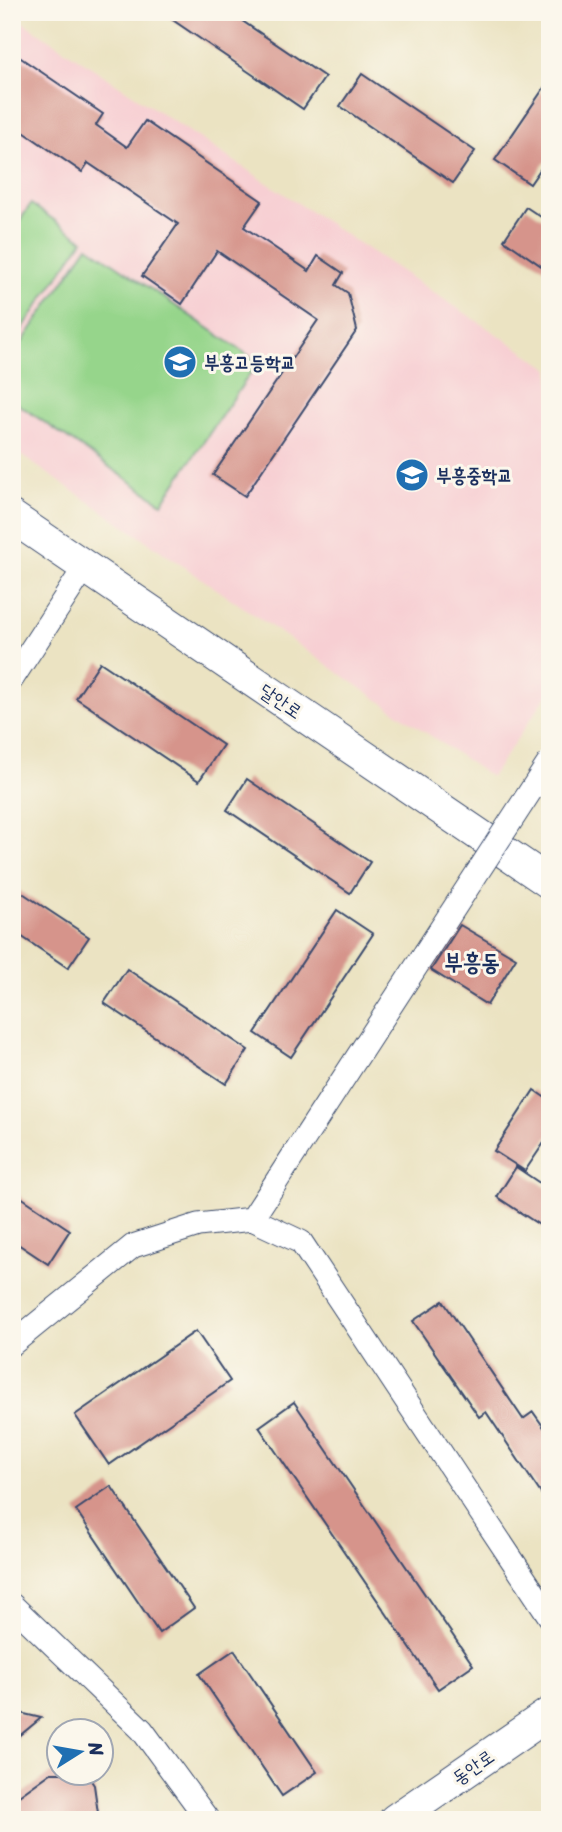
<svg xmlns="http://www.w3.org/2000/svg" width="562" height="1832" viewBox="0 0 562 1832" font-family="Sriracha,'Poor Story',sans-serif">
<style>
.built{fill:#f7cfd3}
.green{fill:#96d58b;stroke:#588274;stroke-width:2}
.building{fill:#d6948b}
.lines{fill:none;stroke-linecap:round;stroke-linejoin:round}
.street-casing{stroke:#3a4a6d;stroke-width:25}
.secondary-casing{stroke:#3a4a6d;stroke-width:34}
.street{stroke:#fff;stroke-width:23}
.secondary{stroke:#fff;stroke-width:32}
.street-bridge-casing{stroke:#3a4a6d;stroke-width:25;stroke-linecap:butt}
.street-bridge{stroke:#fff;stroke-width:23}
.labels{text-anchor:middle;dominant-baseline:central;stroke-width:6;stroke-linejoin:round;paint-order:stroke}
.poi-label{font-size:19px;font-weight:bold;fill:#1b2f5e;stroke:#fbf7ec;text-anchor:start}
.street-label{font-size:19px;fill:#1b2f5e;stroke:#fbf7ec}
.quarter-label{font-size:23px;font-weight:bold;fill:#1b2f5e;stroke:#fbf7ec}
</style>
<rect width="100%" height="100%" fill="#fbf7ec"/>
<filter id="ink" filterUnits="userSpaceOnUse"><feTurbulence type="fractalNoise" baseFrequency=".0143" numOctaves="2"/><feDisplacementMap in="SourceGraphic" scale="14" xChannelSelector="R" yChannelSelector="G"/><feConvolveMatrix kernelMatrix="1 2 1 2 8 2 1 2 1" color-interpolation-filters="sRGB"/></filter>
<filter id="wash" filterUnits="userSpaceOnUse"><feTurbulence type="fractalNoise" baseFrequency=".00686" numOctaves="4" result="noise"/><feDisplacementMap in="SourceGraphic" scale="28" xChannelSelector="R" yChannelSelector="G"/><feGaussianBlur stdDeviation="1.57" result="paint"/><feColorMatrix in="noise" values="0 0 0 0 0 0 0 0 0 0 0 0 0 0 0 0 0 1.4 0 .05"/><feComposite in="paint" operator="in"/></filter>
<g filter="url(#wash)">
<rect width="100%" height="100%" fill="#ebe3c2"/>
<!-- built -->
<path class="built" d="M12,15l538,354v322l-59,86 -479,-328z"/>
<!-- green -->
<path class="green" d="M31,204l52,36 -71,104v-112z
M88,246l170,116 -96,141 -150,-103v-43z"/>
<g id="blocks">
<!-- building -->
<path class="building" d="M161,12h68l96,65 -22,32z
M12,52l91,62 -7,11 31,22 18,-26 117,80 -18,26 65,44 9,-15 25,17 -7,12 12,8 9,37 -112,166 -32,-21 105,-155 -101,-69 -35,53 -40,-28 36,-52 -90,-61 -6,9 -70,-48z
M362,74l113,77 -22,32 -113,-77z
M550,79v76l-20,29 -35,-24z
M526,207l24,16v49l-46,-32z
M100,662l123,83 -24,36 -123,-83z
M247,779l123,83 -20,31 -123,-83z
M12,886l77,51 -21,31 -56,-38z
M337,910l36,24 -82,123 -36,-24z
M460,925l56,33 -29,47 -56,-35z
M127,969l121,81 -22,34 -122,-81z
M534,1090l16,11v33l-25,37 -31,-20z
M516,1167l34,23v42l-53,-35z
M12,1191l58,39 -22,34 -36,-24z
M443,1301l80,118 10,-7 17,24v71l-64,-95 -7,5 -66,-96z
M196,1331l34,50 -121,84 -34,-50z
M294,1402l179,263 -35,24 -179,-262z
M111,1486l83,122 -35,25 -83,-123z
M234,1650l83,122 -35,24 -83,-122z
M12,1711l29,7 -29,24z
M51,1773h35l8,12 5,35h-87v-19z"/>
</g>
</g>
<g filter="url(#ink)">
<use href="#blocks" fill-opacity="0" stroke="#3a4a6d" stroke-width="2"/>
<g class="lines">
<defs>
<path id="street" d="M12,679l73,-112
M252,1219l49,23 249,375
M12,1344l121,-98 65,-21 54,-6 173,-266
M12,1605l130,125 66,90"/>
<path id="secondary" d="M12,517l538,366
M395,1820l155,-107"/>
</defs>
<!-- street casing -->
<use href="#street" class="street-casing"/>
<!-- secondary casing -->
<use href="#secondary" class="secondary-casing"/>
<!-- street -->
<use href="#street" class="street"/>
<!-- secondary -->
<use href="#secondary" class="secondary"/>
<defs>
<path id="street-bridge" d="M425,953l125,-192"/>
</defs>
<!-- street-bridge casing -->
<use href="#street-bridge" class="street-bridge-casing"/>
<!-- street-bridge -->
<use href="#street-bridge" class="street-bridge"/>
</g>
</g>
<!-- icons -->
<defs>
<symbol id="school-disc" viewBox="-11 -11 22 22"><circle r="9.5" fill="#1f6fb2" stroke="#fbf7ec"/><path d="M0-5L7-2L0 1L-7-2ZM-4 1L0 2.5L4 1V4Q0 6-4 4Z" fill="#fff"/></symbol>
</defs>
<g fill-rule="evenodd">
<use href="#school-disc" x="161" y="343" width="38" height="38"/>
<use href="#school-disc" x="393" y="456" width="38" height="38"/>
</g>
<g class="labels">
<!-- poi labels -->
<g class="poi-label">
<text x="204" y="362">부흥고등학교</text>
<text x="436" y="475">부흥중학교</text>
</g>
<!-- street labels -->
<g class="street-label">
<text transform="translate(281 701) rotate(34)">달안로</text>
<text transform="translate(473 1767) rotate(-35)">동안로</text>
</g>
<!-- quarter labels -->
<g class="quarter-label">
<text x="472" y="962">부흥동</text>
</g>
</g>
<!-- margin -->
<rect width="562" height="1832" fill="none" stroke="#fbf7ec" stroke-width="42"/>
<!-- north arrow -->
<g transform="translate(80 1752) rotate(79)"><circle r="33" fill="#fbf7ec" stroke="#a1a7b3" stroke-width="2"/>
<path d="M0-5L12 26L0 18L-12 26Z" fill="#1f6fb2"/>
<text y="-10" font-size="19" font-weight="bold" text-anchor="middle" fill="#1b2f5e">N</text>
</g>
</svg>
